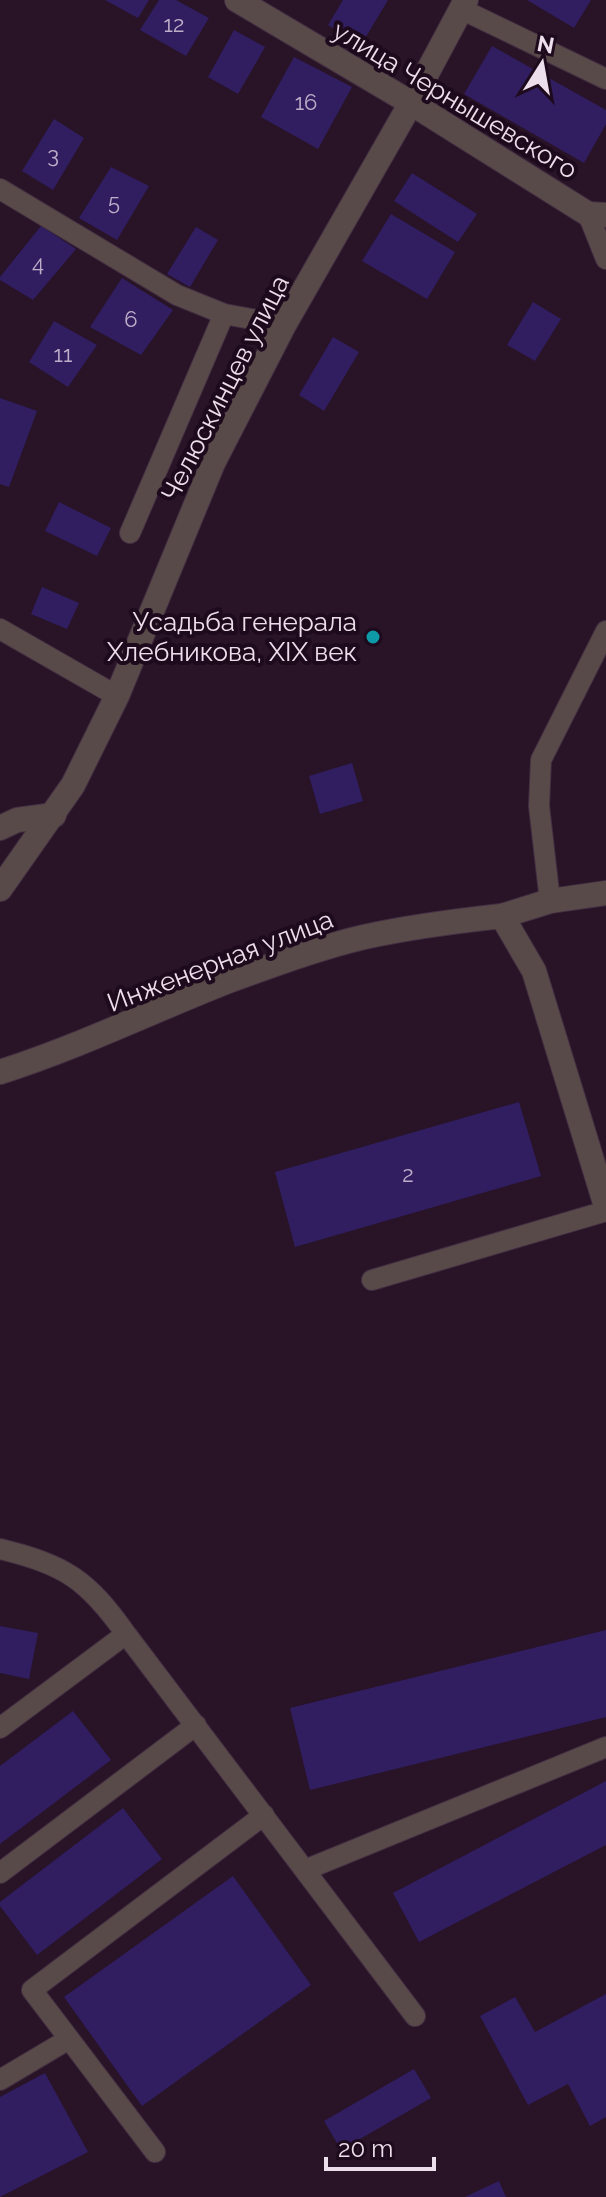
<svg xmlns="http://www.w3.org/2000/svg" width="606" height="2197" viewBox="0 0 606 2197" font-family="Raleway,sans-serif">
<style>
.building{fill:#311e61}
.lines{fill:none;stroke-linecap:round;stroke-linejoin:round}
.service-casing{stroke:#442f42;stroke-width:22}
.minor-casing{stroke:#442f42;stroke-width:26}
.tertiary-casing{stroke:#442f42;stroke-width:26}
.service{stroke:#594a4a;stroke-width:20}
.minor{stroke:#594a4a;stroke-width:24}
.tertiary{stroke:#594a4a;stroke-width:24}
.culture-dot{fill:#0f9aa8;stroke:#1e0a1d;stroke-width:3}
.labels{text-anchor:middle;dominant-baseline:central;stroke-width:8;stroke-linejoin:round;paint-order:stroke}
.number-label{font-size:22px;fill:#beaec8}
.street-label{font-size:26px;fill:#eddeeb;stroke:#1e0a1d}
.poi-label{font-size:26px;fill:#eddeeb;stroke:#1e0a1d;text-anchor:end}
</style>
<rect width="100%" height="100%" fill="#281327"/>
<!-- building -->
<path class="building" d="M105,0h44l-11,18z
M159,0h17l33,18 -23,38 -46,-26z
M343,0h45l-27,45 -33,-20z
M527,0h64l-17,28z
M234,30l31,17 -27,47 -30,-17z
M492,46l114,64v14l-22,39 -120,-69z
M294,57l58,30 -34,62 -57,-32z
M54,119l30,19 -31,52 -31,-19z
M111,167l38,19 -32,54 -38,-22z
M412,173l65,41 -19,28 -64,-41z
M391,214l64,38 -28,47 -65,-38z
M41,226l35,23 -43,51 -33,-20v-3z
M196,227l22,13 -28,47 -23,-13z
M122,278l51,32 -32,45 -51,-28z
M533,302l28,17 -26,42 -28,-16z
M54,321l43,24 -29,42 -39,-25z
M333,337l26,15 -35,59 -25,-16z
M0,398l37,13 -28,76 -9,-3z
M59,502l52,26 -14,28 -52,-25z
M42,587l37,16 -12,26 -36,-15z
M352,763l11,38 -43,13 -11,-38z
M519,1102l22,74 -246,71 -20,-75z
M0,1626l38,7 -9,46 -29,-6z
M606,1630v87l-296,73 -20,-82z
M73,1711l38,49 -111,84v-78z
M606,1781v64l-187,97 -26,-49z
M123,1808l39,51 -125,96 -37,-49v-4z
M233,1876l78,109 -169,121 -78,-109z
M606,1994v123l-16,9 -22,-42 -40,21 -48,-89 35,-19 20,35z
M414,2069l17,29 -90,52 -17,-29z
M45,2073l43,79 -88,45v-100z
M499,2181l7,16h-41z"/>
<g class="lines">
<defs>
<path id="service" d="M461,9l145,70
M0,189l177,106 47,19 60,11
M588,214l18,45
M130,533l94,-219
M0,629l117,67
M550,901l-11,-95 2,-46 65,-129
M372,1280l234,-69
M0,1549c65,16 87,30 126,85
M0,1728l126,-94 289,382
M305,1870l301,-123
M0,1873l196,-148
M0,2080l69,-41
M155,2152l-123,-162 232,-175"/>
<path id="minor" d="M237,0l174,103 177,111 18,1
M0,828l17,-8 37,-5
M606,893l-56,8 -48,15 32,55 72,235"/>
<path id="tertiary" d="M0,889l73,-104 44,-89 96,-233 71,-138 127,-222 55,-103
M0,1072c79,-25 154,-62 231,-92 42,-15 90,-33 133,-43 45,-10 92,-16 138,-21"/>
</defs>
<!-- service casing -->
<use href="#service" class="service-casing"/>
<!-- minor casing -->
<use href="#minor" class="minor-casing"/>
<!-- tertiary casing -->
<use href="#tertiary" class="tertiary-casing"/>
<!-- service -->
<use href="#service" class="service"/>
<!-- minor -->
<use href="#minor" class="minor"/>
<!-- tertiary -->
<use href="#tertiary" class="tertiary"/>
</g>
<!-- markers -->
<circle class="culture-dot" cx="373" cy="637" r="8"/>
<g class="labels">
<!-- number labels -->
<g class="number-label">
<text x="174" y="24">12</text>
<text x="306" y="102">16</text>
<text x="53" y="155">3</text>
<text x="114" y="202">5</text>
<text x="38" y="263">4</text>
<text x="131" y="319">6</text>
<text x="63" y="354">11</text>
<text x="408" y="1174">2</text>
</g>
<!-- street labels -->
<g class="street-label">
<text transform="translate(455 100) rotate(31)">улица Чернышевского</text>
<text transform="translate(225 388) rotate(-63)">Челюскинцев улица</text>
<text transform="translate(220 961) rotate(-21)">Инженерная улица</text>
</g>
<!-- poi labels -->
<g class="poi-label">
<text x="357" y="622">Усадьба генерала<tspan x="357" dy="30">Хлебникова, XIX век</tspan></text>
</g>
</g>
<!-- north arrow -->
<g transform="translate(542 64) rotate(11)" stroke="#1e0a1d" stroke-width="6" paint-order="stroke">
<path d="M0-6L14 30L0 20L-14 30Z" fill="#eddeeb"/>
<text y="-12" font-size="22" font-weight="bold" text-anchor="middle" fill="#eddeeb">N</text>
</g>
<!-- scale -->
<path d="M326 2157v12h108v-12" fill="none" stroke="#eddeeb" stroke-width="4"/>
<text x="338" y="2157" font-size="24" fill="#eddeeb" stroke="#1e0a1d" stroke-width="6" paint-order="stroke">20 m</text>
</svg>
